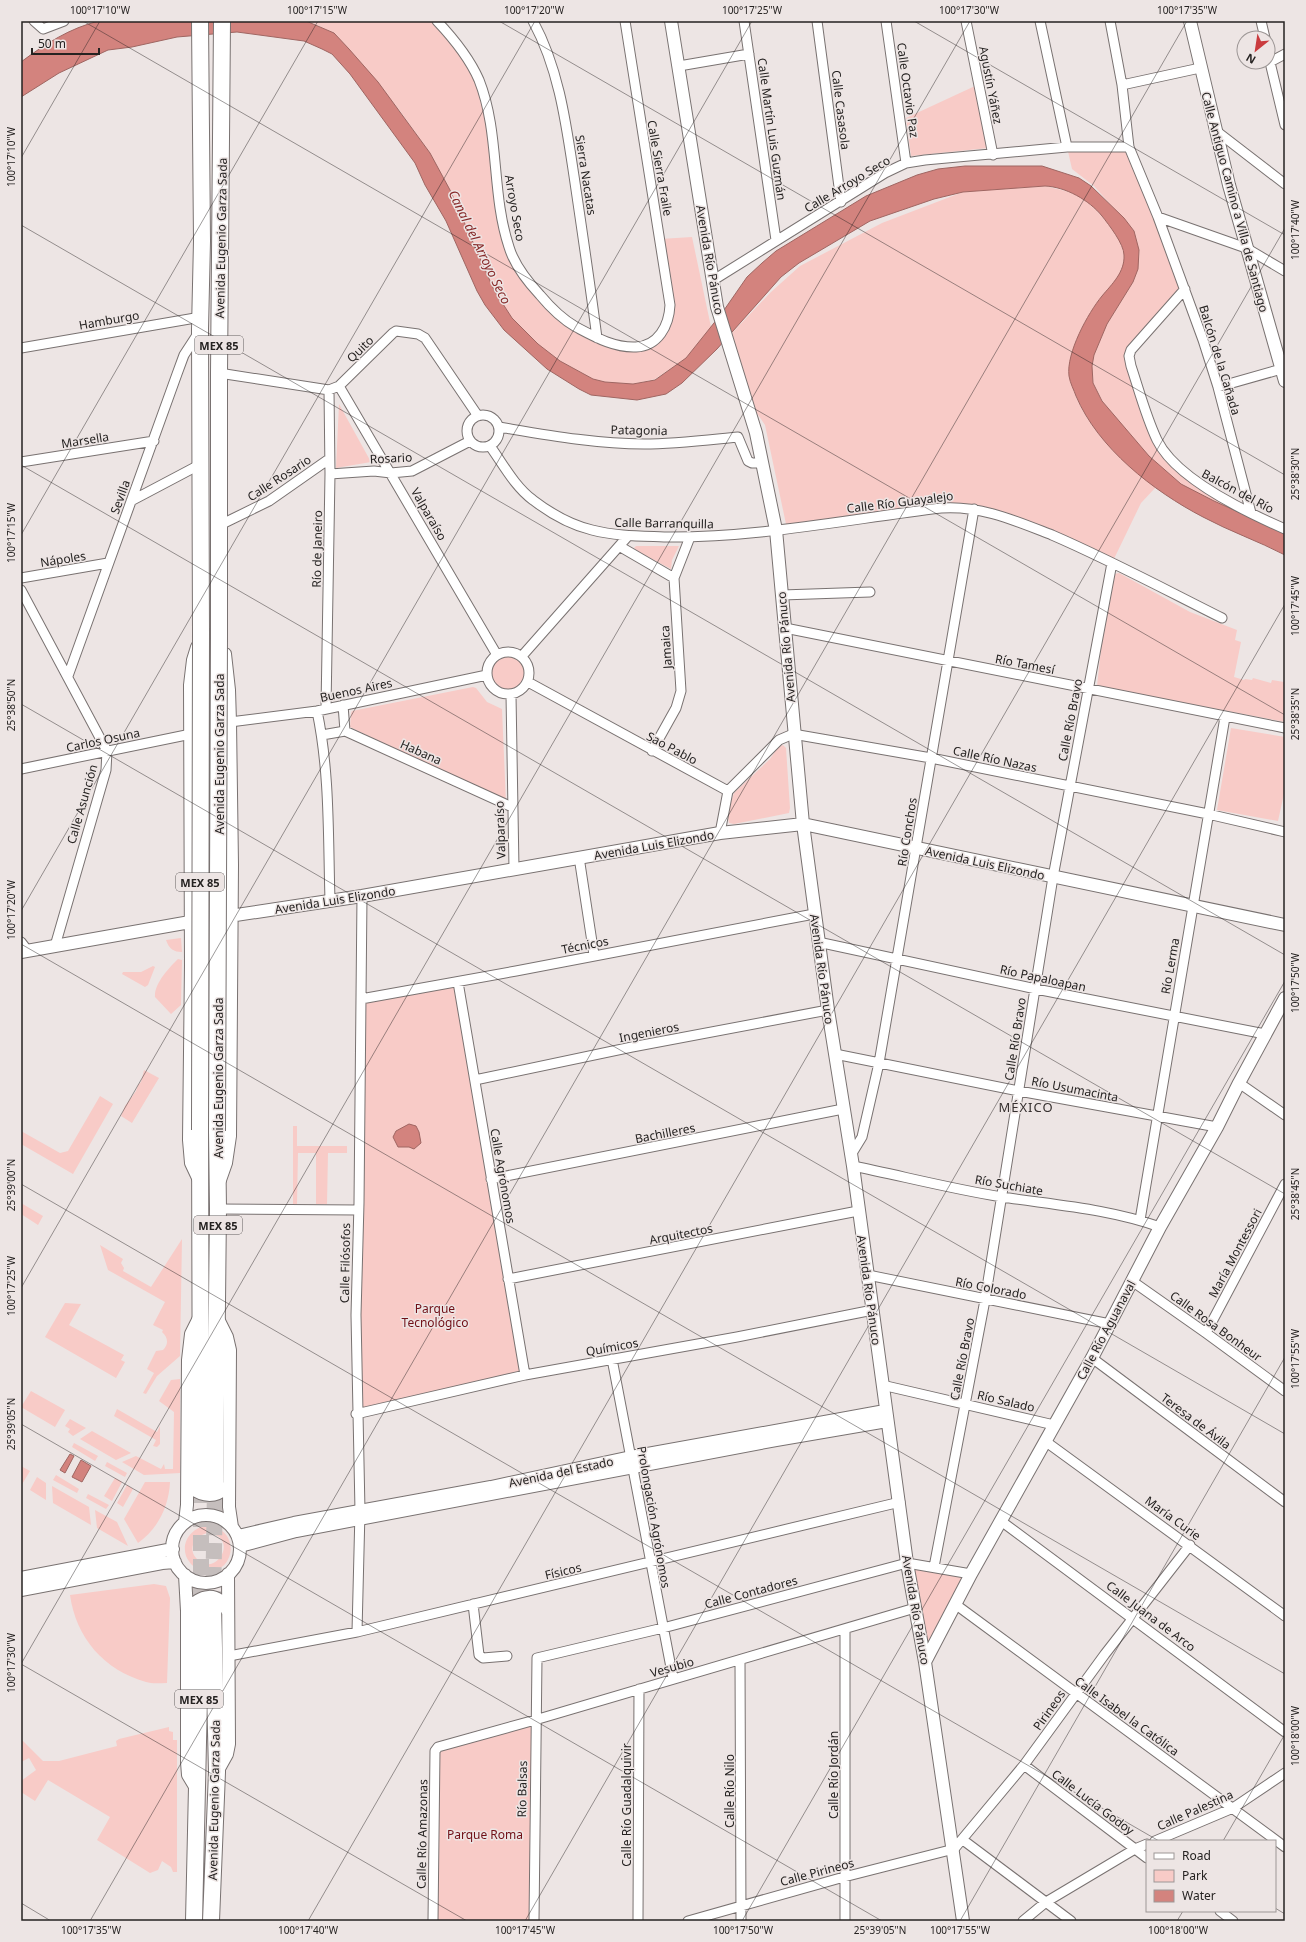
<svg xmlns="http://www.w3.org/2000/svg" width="1306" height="1942" viewBox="0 0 1306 1942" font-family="'Noto Sans',sans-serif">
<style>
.green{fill:#f8cbc7;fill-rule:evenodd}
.water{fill:#d3837e;stroke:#9f6662}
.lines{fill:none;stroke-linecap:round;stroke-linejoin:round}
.trunk-tunnel{stroke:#c5bebd;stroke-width:16;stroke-dasharray:16 8;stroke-linecap:butt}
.minor-casing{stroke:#797271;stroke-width:11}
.tertiary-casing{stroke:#797271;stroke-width:14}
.trunk-casing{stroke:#797271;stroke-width:18}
.minor{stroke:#fff;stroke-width:9}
.tertiary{stroke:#fff;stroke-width:12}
.trunk{stroke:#fff;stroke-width:16}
.trunk-bridge-casing{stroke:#797271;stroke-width:18;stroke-linecap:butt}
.trunk-bridge{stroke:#fff;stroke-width:16}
.ticks{fill:none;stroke:#252221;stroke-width:1;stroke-opacity:0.45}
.labels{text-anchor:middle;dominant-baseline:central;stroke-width:3;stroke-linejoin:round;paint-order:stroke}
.shield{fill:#ede5e4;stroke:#615c5c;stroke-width:1}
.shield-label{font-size:11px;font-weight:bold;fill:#252221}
.street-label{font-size:12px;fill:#252221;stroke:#ede5e4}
.park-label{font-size:12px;fill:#700f16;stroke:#ede5e4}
.water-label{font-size:13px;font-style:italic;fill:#882a2a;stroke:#ede5e4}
.neighbourhood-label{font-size:13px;letter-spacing:1px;fill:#36302f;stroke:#ede5e4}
.neatline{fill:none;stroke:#252221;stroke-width:1.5}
.ticks-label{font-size:10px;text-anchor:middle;fill:#252221}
</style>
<rect width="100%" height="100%" fill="#ede5e4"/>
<!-- green -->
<path class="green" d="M308,21h129l42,60 30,167 42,59 57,36 38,3 22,-26 -8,-81 32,-2 19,90 -25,31 -31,21 -22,5 -28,-2 -12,-3 -33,-18 -22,-17 -26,-26 -18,-28 -44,-100 -20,-37 -30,-42 -66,-78z
M975,86l13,62 -77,8 -5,-38z
M1067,147h62l56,142 -56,67 34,94 83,64 -32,-13 -33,-17 -32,-28 -35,-39 -11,-15 -10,-19 -1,-15 1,-15 14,-29 26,-42 1,-51 -40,-45 -22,-17z
M1045,186c11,3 26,5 35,11 17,11 53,49 43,71 -7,18 -24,31 -34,47 -10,18 -20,39 -20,60 0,4 3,10 4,14 14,41 49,73 83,98l-15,16 -29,60 -138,-54 -188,15 -21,-99 -13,-19 -20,-73 39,-41 29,-26 82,-43 81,-31z
M339,404l32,58 -35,6z
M636,546h43l-7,14 -1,9 -34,-18 -3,-3z
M1119,573l71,39 47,18 -2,10 6,2 -7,35 10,3 1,-1 7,1 1,-2 18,5 1,-3 12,2 1,40 -188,-36 6,-56 11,-56z
M487 673a21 21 0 1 1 42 0a21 21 0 1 1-42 0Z
M473,687l3,1 11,14 15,7 4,94 -156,-76 1,-14 1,-2z
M1231,728l54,9v52l-7,32 -61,-11z
M783,745l3,3 4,60 -1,5 -55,11 -5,-1 -2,-10 7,-20 36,-34 8,-12z
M181,938l1,14c-8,0 -13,-3 -16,-12z
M178,959l4,1 -1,45 -10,9 -16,-17c-1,-14 15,-30 23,-38z
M153,966l2,1 -7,18 -3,2 -23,-13 1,-2h18z
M457,982l68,393 -169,39 7,-415z
M144,1070l15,8 -27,45 -11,-7 4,-10 11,-15 2,-6 3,-3z
M100,1096l13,8 -40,70 -52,-30v-13l39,22 8,-2z
M293,1126h4v20h50v7h-19l-1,51h-11v-51h-18l-1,51h-4z
M21,1203l22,13 -5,9 -17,-11z
M182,1239l-2,117 -23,20 -11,18 -3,-1 11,-20 -7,-4 9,-18 7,-1c6,-6 5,-13 -1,-18l1,-2 -10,-5 12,-23 -57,-32 -8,-25 23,14 -2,4 3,5 -1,3 28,16z
M65,1303l16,1 -12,21 55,30 -3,5 4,2 -9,16 -71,-41z
M180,1379v94l-36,2 -22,-13 14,-6 25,13 3,-5 1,5h8l1,-57 -15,-11 12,-21z
M31,1391l34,19 -10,17 -34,-20z
M117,1409l40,23 3,-6v18l-3,3 -4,-1 3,-6 -42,-24z
M70,1419l16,9 -13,8 -5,-4 2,-3 -5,-3z
M92,1431l39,22 -15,7 -36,-21z
M74,1443l24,13 -3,5 -23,-14z
M107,1462l20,11 -2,4 -20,-11z
M21,1466l9,5 -9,15z
M56,1475l23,14 -2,4 -24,-13z
M37,1477l9,6v17l-16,-10z
M115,1478l7,4 -10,19 -8,-5z
M145,1482h25c-1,24 -12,47 -32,61l-14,-24z
M127,1485l6,4 -10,18 -6,-4z
M52,1486l37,21 2,18 -38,-22z
M88,1494l21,11 -3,4 -20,-11z
M95,1510l22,12 11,24 -31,-18z
M207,1525c38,5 26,55 -6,45 -7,-2 -12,-7 -15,-14 -5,-16 7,-28 21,-31zM208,1533c33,4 7,47 -12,25 -9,-10 0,-23 12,-25z
M907,1563l64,11 -46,88z
M154,1584l12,2 4,12 -3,85c-7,0 -15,1 -21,-1 -42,-12 -70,-44 -76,-87z
M535,1720l-1,201h-101l3,-173z
M169,1727v4l4,1v8h4v132h-4l-2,-5 -9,-6 -4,9 -8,3 -53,-33 13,-23 -62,-37 -13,21 -14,-9v-11l15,-11 -7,-12 -8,4v-23l22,22h16l58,-15 -1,-5 3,-2z"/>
<!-- water -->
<path class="water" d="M99,21h207l28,12 15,16 29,33 52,71 20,37 44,100 18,28 26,26 22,17 33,18 12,3 28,2 22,-4 31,-22 36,-45 25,-36 15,-14 14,-12 90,-55 51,-21 21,-6 27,-3h77l37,12 12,8 33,32 10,13 5,19 -1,19 -5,13 -26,42 -13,31 -2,11 1,17 9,18 47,55 32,28 33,17 71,32v22c-27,-14 -56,-24 -82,-38 -50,-26 -105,-69 -127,-121 -2,-6 -6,-13 -7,-20 -3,-23 19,-63 33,-80 10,-12 23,-24 22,-41 0,-11 -15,-30 -22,-39 -13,-16 -36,-29 -57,-30l-82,6 -29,7 -64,22 -71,42 -18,14 -64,72 -35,34 -16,11 -29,6 -46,-5 -12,-6 -32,-20 -43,-39 -19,-25 -8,-14 -31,-70 -21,-36 -10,-22 -65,-89 -18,-20 -10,-5 -18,-8 -67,-9 -60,5 -45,10 -24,3 -49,23 -38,24v-35c24,-18 49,-34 78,-41z
M409,1124l7,2 3,6 2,11 -7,6 -5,-2h-11l-5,-10 3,-6z
M70,1454l4,2 -9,17 -5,-3z
M81,1460l10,6 -9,16 -10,-5z"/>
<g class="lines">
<!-- trunk-tunnel -->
<path class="trunk-tunnel" d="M201,1487v121
M213,1607l2,-119"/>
<defs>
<path id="minor" d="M34,21l9,8 21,-8
M437,21c17,18 32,36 42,59 21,53 12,113 30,167 5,17 19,35 31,48 10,12 22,24 36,32 19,10 38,21 60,20 22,-1 33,-21 34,-42l-45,-284
M533,21c26,48 33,102 41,155 8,54 16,108 23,162
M744,21l32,219
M817,21l24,181
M886,21l20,142
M966,21l27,134
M1040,21l27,126
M1110,21l12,64 7,62 29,70 45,123 15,47 33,126
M1261,21l4,17
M1268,54l17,71
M1270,62l15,-8
M679,66l70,-12
M1122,85l78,-17
M1215,130l70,54
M1158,217l88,31 39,23
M712,281l173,-108 21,-10 19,-3 142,-13h62
M1185,289l-54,61 -2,6 2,10c8,24 15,51 26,74 19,39 89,72 128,89
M21,348l180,-31
M219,373l110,17 10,-4 54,-53 3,-2 22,3 7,4 53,78
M339,386l158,269
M1218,387l67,-19
M467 431a16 16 0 1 1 32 0a16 16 0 1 1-32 0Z
M499,427c48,8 97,17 145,17 31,0 63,-4 94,-7l10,24 4,2h10
M490,446c13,18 25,41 43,54 17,13 38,25 59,30 24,6 48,6 72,7 93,1 185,-18 277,-29 39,-3 75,13 111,27 58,25 114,55 170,83
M21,462l133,-21
M330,474l44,-3 17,2 21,-2 58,-30
M131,501l70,-37
M220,525l49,-24 60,-42
M619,546l55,32
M21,578l87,-15
M21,590l86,161 -1,19 -51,176
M782,595l88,-3
M785,628l500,100
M487 673a21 21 0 1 1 42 0a21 21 0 1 1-42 0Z
M522,656l106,-120
M68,676l109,-302 7,-19 15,-23
M528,682l200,109
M511,695l3,174
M343,705l2,26 167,76
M326,708l4,-234 -1,-84
M317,711c13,62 11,126 13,189
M230,722l87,-11 170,-36
M322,735l23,-4
M652,751l24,-43 5,-17 -7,-113 16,-41
M21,769l170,-35
M728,791l51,-51 14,-6 138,24 277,56 77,18
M720,833l8,-42
M579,857l15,98
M21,942l7,9
M818,942l218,47 229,45
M458,982l67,393
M361,999l155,-28 298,-57
M835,1054l184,37 198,36
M475,1080l157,-33 196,-37
M1239,1083l46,32
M851,1155l11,-18 17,-74 95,-554
M853,1166c49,10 99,23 149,31 53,8 108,12 158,30
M491,1179l352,-70
M218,1209l140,1
M1140,1220l85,-503
M868,1275l242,49
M508,1279l350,-68
M1132,1281l74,52 79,58
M1206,1333l79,-149
M1092,1358l193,144
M612,1359l61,319
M882,1385l172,40
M356,1414l169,-39 212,-38 136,-27
M1045,1441l240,175
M1001,1521l284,211
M934,1567l51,-267 68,-423 59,-314
M473,1604l6,51 4,3 24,-2
M955,1604l330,243
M357,1632l3,-121 -4,-196 3,-112 3,-307
M229,1656l128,-24 543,-130
M740,1660l1,261
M1024,1765l123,93
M963,1840l108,81
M1155,1841l78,-33 52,-35
M1220,1911l13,10
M433,1921l2,-170 3,-4 97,-27 380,-112
M534,1921l3,-263 126,-30 244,-65 64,11
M638,1921l1,-232
M688,1921l156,-44 110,-28 70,-84 81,-111 85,-109
M845,1921v-292
M1023,1921l23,-19 89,-53 12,-5"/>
<path id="tertiary" d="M671,21l46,286 39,126 20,97 27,294 25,186 25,156 54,397 18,99 38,259
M1190,21l39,164 56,196
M197,647l-4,13 -3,25 1,280 -2,175 2,23 8,17
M21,952l169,-30 172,-26 358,-63 83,-9 482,101
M220,1180l6,-17 4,-27 2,-271 -2,-143 -1,-32 -4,-36
M218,1319l9,18 3,13 -1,157 3,20
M190,1487c13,10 25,11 37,0
M172 1549a34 34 0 1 1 68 0a34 34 0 1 1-68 0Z
M185,1522l2,-17 1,-145 3,-26 9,-18
M238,1536l56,-13 197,-36 140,-30 254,-46
M240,1546l56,-15 480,-91 111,-19
M185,1575l2,36v151l1,13 9,15
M21,1578l152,-29
M21,1590l141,-27 13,-1
M187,1611c13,-17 31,-21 41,1
M925,1662l46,-88 121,-216 68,-131 57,-100 22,-44 46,-85
M217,1772l10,-18 2,-10 -1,-170"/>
<path id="trunk" d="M200,21l2,220 -2,88 1,305
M219,637v-264l3,-352
M200,1130l1,357
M215,1488l3,-279 -1,-78
M194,1921l7,-313
M211,1921l6,-149 -4,-165"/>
</defs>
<!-- minor casing -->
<use href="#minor" class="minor-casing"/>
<!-- tertiary casing -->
<use href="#tertiary" class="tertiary-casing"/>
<!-- trunk casing -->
<use href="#trunk" class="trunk-casing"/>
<!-- minor -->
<use href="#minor" class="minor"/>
<!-- tertiary -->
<use href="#tertiary" class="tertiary"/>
<!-- trunk -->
<use href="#trunk" class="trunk"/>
<defs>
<path id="trunk-bridge" d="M200,1130l1,-496
M217,1131l2,-494"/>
</defs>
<!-- trunk-bridge casing -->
<use href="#trunk-bridge" class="trunk-bridge-casing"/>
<!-- trunk-bridge -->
<use href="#trunk-bridge" class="trunk-bridge"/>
</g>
<!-- ticks -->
<path class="ticks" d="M83,21l1202,694M499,21l786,454M914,21l371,214M21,158l79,-137M21,225l1264,730M21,465l1264,729M21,535l297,-514M21,704l1264,730M21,911l514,-890M21,944l1264,730M21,1184l1138,657M21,1288l731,-1267M21,1424l861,497M21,1664l949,-1643M21,1664l446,257M1223,1841l62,-107M21,1903l30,18M1275,1908l10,6M90,1921l1097,-1900M308,1921l977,-1693M525,1921l760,-1317M742,1921l543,-940M960,1921l325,-564M1177,1921l6,-10"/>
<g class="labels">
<!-- shield labels -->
<g class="shield">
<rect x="195" y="336" width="48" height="18" rx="3"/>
<rect x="176" y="873" width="48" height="18" rx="3"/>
<rect x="194" y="1216" width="48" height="18" rx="3"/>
<rect x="175" y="1690" width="48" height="18" rx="3"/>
</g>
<g class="shield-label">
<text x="219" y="345">MEX 85</text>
<text x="200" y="882">MEX 85</text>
<text x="218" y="1225">MEX 85</text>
<text x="199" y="1699">MEX 85</text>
</g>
<!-- street labels -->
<g class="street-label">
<text transform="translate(991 85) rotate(79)">Agustín Yáñez</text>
<text transform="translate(908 90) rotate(82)">Calle Octavio Paz</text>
<text transform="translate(841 110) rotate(83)">Calle Casasola</text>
<text transform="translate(772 129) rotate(82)">Calle Martín Luis Guzmán</text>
<text transform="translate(660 168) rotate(80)">Calle Sierra Fraile</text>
<text transform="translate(586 175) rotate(81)">Sierra Nacatas</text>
<text transform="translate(847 184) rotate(-31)">Calle Arroyo Seco</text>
<text transform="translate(1235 202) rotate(75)">Calle Antiguo Camino a Villa de Santiago</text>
<text transform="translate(515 208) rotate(80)">Arroyo Seco</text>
<text transform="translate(221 238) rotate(-89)">Avenida Eugenio Garza Sada</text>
<text transform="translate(710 260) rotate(80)">Avenida Río Pánuco</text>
<text transform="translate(109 320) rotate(-10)">Hamburgo</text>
<text transform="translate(360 349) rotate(-45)">Quito</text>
<text transform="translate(1220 360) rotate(73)">Balcón de la Cañada</text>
<text transform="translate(639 430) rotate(1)">Patagonia</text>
<text transform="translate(85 440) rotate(-9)">Marsella</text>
<text transform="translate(391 458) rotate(-3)">Rosario</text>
<text transform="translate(279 478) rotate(-33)">Calle Rosario</text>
<text transform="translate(1238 491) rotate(28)">Balcón del Río</text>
<text transform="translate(120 497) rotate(-70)">Sevilla</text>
<text transform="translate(900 502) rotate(-7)">Calle Río Guayalejo</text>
<text transform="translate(429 514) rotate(60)">Valparaíso</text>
<text transform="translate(664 523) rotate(1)">Calle Barranquilla</text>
<text transform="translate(317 549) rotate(-89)">Río de Janeiro</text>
<text transform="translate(63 559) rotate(-9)">Nápoles</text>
<text transform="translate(666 647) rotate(-94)">Jamaica</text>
<text transform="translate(786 647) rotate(-95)">Avenida Río Pánuco</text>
<text transform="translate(1025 664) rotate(11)">Río Tamesí</text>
<text transform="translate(356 690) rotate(-12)">Buenos Aires</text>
<text transform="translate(1070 720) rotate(-79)">Calle Río Bravo</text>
<text transform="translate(103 740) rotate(-12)">Carlos Osuna</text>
<text transform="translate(672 748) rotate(28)">Sao Pablo</text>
<text transform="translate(421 752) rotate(24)">Habana</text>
<text transform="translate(219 754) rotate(-90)">Avenida Eugenio Garza Sada</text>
<text transform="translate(995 759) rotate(12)">Calle Río Nazas</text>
<text transform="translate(82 804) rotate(-74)">Calle Asunción</text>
<text transform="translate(500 830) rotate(-92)">Valparaíso</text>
<text transform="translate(907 832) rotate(-81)">Río Conchos</text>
<text transform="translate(654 845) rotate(-10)">Avenida Luis Elizondo</text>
<text transform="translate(985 863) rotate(12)">Avenida Luis Elizondo</text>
<text transform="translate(335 900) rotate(-9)">Avenida Luis Elizondo</text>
<text transform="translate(585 945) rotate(-11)">Técnicos</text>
<text transform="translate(1170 966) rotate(-80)">Río Lerma</text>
<text transform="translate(822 969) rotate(82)">Avenida Río Pánuco</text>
<text transform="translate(1043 978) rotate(12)">Río Papaloapan</text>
<text transform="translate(649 1032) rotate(-11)">Ingenieros</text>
<text transform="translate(1015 1039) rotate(-81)">Calle Río Bravo</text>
<text transform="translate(218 1078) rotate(-90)">Avenida Eugenio Garza Sada</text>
<text transform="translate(1075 1089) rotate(11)">Río Usumacinta</text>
<text transform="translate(665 1133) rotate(-11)">Bachilleres</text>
<text transform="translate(503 1176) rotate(80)">Calle Agrónomos</text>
<text transform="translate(1009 1185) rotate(10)">Río Suchiate</text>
<text transform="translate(681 1234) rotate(-11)">Arquitectos</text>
<text transform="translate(1235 1253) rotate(-62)">María Montessori</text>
<text transform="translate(345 1263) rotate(-89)">Calle Filósofos</text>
<text transform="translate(991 1288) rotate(11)">Río Colorado</text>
<text transform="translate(869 1290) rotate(82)">Avenida Río Pánuco</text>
<text transform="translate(1216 1326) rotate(36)">Calle Rosa Bonheur</text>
<text transform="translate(1106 1330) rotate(-62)">Calle Río Aguanaval</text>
<text transform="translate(612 1347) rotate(-10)">Químicos</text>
<text transform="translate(962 1359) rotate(-79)">Calle Río Bravo</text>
<text transform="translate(1006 1401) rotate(13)">Río Salado</text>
<text transform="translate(1196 1421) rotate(37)">Teresa de Ávila</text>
<text transform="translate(561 1472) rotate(-12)">Avenida del Estado</text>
<text transform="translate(654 1517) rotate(80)">Prolongación Agrónomos</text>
<text transform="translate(1173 1518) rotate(36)">María Curie</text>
<text transform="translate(563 1571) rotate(-13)">Físicos</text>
<text transform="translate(751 1592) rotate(-15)">Calle Contadores</text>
<text transform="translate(916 1610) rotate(80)">Avenida Río Pánuco</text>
<text transform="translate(1151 1616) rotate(37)">Calle Juana de Arco</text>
<text transform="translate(672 1667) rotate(-16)">Vesubio</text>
<text transform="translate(1049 1710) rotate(-55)">Pirineos</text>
<text transform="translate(1127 1716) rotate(36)">Calle Isabel la Católica</text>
<text transform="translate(833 1775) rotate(-90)">Calle Río Jordán</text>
<text transform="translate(522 1789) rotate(-89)">Río Balsas</text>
<text transform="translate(729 1791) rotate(-90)">Calle Río Nilo</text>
<text transform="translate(214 1800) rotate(-89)">Avenida Eugenio Garza Sada</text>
<text transform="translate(1093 1802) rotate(37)">Calle Lucía Godoy</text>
<text transform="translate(626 1805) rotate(-90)">Calle Río Guadalquivir</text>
<text transform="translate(1195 1810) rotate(-24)">Calle Palestina</text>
<text transform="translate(422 1834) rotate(-89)">Calle Río Amazonas</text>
<text transform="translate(817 1872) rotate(-15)">Calle Pirineos</text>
</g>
<!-- park labels -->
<g class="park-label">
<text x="435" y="1308">Parque<tspan x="435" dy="14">Tecnológico</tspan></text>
<text x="485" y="1834">Parque Roma</text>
</g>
<!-- water labels -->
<g class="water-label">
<text transform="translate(480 247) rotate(64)">Canal del Arroyo Seco</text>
</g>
<!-- neighbourhood labels -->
<g class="neighbourhood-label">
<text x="1026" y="1107">MÉXICO</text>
</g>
</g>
<!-- border -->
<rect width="1306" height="1942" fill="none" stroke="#ede5e4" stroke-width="44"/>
<!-- legend -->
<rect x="1146" y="1840" width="130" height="72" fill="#ede5e4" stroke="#9d9796"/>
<rect x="1154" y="1853" width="20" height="6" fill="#ffffff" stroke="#9d9796"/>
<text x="1182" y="1860" font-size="12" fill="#252221">Road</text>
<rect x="1154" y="1870" width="20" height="12" fill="#f8cbc7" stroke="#9d9796"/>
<text x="1182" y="1880" font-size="12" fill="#252221">Park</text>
<rect x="1154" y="1890" width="20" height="12" fill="#d3837e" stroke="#9d9796"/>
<text x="1182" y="1900" font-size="12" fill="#252221">Water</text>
<!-- north arrow -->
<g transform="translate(1256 50) rotate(210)"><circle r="19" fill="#ede5e4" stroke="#9d9796"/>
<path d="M0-3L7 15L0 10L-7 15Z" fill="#ca3b3e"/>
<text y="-6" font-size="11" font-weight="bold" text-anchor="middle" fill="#252221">N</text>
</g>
<!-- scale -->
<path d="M32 48v6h67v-6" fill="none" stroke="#252221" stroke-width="2"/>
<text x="38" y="48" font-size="12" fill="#252221" stroke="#ede5e4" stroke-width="3" paint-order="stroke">50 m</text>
<rect x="22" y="22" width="1262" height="1898" class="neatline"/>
<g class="ticks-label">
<text x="100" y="14">100°17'10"W</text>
<text x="317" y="14">100°17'15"W</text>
<text x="534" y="14">100°17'20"W</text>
<text x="752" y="14">100°17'25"W</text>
<text x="969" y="14">100°17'30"W</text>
<text x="1187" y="14">100°17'35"W</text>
<text transform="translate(11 157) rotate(-90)" y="4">100°17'10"W</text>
<text transform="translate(1295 230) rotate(-90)" y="4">100°17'40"W</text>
<text transform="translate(1295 474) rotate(-90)" y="4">25°38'30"N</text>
<text transform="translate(11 533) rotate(-90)" y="4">100°17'15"W</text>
<text transform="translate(1295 606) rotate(-90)" y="4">100°17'45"W</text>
<text transform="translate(11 705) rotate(-90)" y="4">25°38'50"N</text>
<text transform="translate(1295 714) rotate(-90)" y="4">25°38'35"N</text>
<text transform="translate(11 910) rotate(-90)" y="4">100°17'20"W</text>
<text transform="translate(1295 983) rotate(-90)" y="4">100°17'50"W</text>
<text transform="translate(11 1185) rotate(-90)" y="4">25°39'00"N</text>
<text transform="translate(1295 1194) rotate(-90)" y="4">25°38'45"N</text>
<text transform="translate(11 1286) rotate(-90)" y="4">100°17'25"W</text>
<text transform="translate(1295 1359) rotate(-90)" y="4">100°17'55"W</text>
<text transform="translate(11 1424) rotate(-90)" y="4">25°39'05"N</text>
<text transform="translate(11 1663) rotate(-90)" y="4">100°17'30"W</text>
<text transform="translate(1295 1736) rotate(-90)" y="4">100°18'00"W</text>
<text x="91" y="1934">100°17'35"W</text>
<text x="308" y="1934">100°17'40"W</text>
<text x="525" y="1934">100°17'45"W</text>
<text x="743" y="1934">100°17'50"W</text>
<text x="880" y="1934">25°39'05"N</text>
<text x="960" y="1934">100°17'55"W</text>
<text x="1178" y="1934">100°18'00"W</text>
</g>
</svg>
